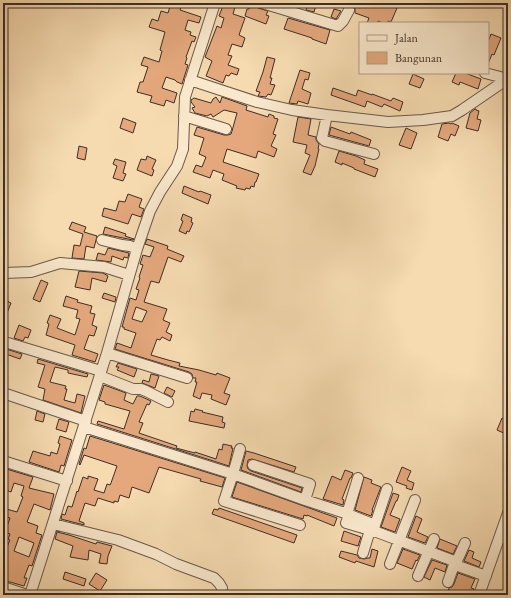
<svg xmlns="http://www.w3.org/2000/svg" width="511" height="598" viewBox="0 0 511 598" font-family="'EB Garamond',serif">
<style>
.building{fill:#e4a87c;stroke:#3c2e28;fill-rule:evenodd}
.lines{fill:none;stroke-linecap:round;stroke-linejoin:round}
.minor-casing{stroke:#6a594a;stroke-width:12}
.minor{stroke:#f9e8cc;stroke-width:10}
</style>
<rect width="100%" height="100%" fill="#f6dbb0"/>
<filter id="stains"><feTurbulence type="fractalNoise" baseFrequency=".005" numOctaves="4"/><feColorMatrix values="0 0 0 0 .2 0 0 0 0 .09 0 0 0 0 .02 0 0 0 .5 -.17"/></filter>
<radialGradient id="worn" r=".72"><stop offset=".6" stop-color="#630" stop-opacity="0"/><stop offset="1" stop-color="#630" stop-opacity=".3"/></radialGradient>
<!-- building -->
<path class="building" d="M171,3h12l-3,7 21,7 -2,6 -11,-3 -3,10 6,2 -1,3 6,2 -2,5 -2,-1 -6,16 1,1 -2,6 3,1 -6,19 -5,-2 -2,-2 -9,-3 -4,11 15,5 -3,10 -8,-3 -2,6 -14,-4 2,-6 -15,-4 3,-10h3l5,-15 -7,-2 3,-8 15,5 3,-11 -2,-1 5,-18 -16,-5 3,-8 6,2 3,-10 7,2z
M224,3l11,4 -2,7 12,4 -6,17 6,3 -3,9 -10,-3 -4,11 4,1 -4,9 11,4 -2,6 -6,-2 -2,3 -3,-1 -3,8 -17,-7 6,-15 -7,-4 12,-31 4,2 3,-10 -5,-2z
M251,3h5l2,5 10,3 -2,4 3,1 -3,8 -21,-8 2,-7h2z
M308,3l8,2 -2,7 -8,-2z
M362,3h9l12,4 1,-4 13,5 -6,14 -3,-1v2h-5l-5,-2 -1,2h-10l2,-5 -14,-5v-4l-1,-3 6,2z
M334,9l7,2 -5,8 -5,-2z
M288,18l42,12 -4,14 -14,-5v-1l-28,-9z
M491,34l10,4 -7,17 -2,-1 -4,10v-22z
M267,57l8,2 -5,19h2l-2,6 5,1 -4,10 -3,-1 -2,3 -8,-1 2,-4 -4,-1 7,-19z
M300,70l10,3 -2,7 -3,-1 -3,10 9,4 -3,11 -10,-3 -1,3 -8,-1z
M456,73h9l16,6 -3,10 -18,-7 -1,3 -7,-3z
M413,74l11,5 -4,9 -11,-4z
M333,88l23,8 2,-6 14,5v-1l19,7 2,-3 10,4 -3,9 -16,-7 -2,3 -15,-6 -2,6 -34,-12z
M216,97l4,6 2,-6 25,9 -1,4 22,7 1,-3 5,2v2l4,1 -5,15 3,1 -5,11 6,3 -3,8 -16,-6 -2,7 -29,-9 -4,13 36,12 -3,8h-1l-1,5 -3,-1 -1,3 -4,-1 -1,2 -9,-2 1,-2 -15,-6 2,-6 -11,-4 -3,8 -17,-6 3,-7 6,2 4,-10 -7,-3 5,-16 -10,-3 3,-8 27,8h4l3,-1 1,-3 5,-18 -13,-3 -11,7 -2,-3 -4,2 -12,-3 -3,-5 3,-1 -4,-5v-2l3,-2 17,5 2,-4z
M475,109h1v1l3,1 -2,8 4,1 -3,11 -12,-3 4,-15z
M298,117l13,2 -3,16 8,2v3l3,4 -1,5h1l-4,17 -4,9 -8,-3 7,-17 -5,-2 2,-8 -14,-3z
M123,118l13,5 -3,10 -13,-5z
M449,123l2,1 1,-1 7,3 -4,10 -4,-2 -3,7 -10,-4 4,-13z
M331,127l19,7 1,-2 20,8 -2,6 -40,-11z
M406,128l11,5 -6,16 -12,-4z
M79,146l8,2 -2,12 -8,-2z
M339,151l17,5 9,4 -1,4 14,5 -3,8 -21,-8v-1l-12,-5v2l-7,-3z
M147,156l9,4 -4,9 2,1 -2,6 -15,-6 4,-11 5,1z
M115,159l11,3 -3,11 3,1 -3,7 -10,-3 4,-12 -4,-2z
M184,186l15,6 1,-1 11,4 -3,9 -26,-11z
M128,194l14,5 -3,8 5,2 -3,8 -9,-3 -4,10 -26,-8 2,-8 12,3 3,-10 6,1z
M183,214l9,4 -1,4 2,1 -4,9 -2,-1 -1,3 -7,-3 4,-10 -2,-1z
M72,222l14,5 -2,5 13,4 -3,12 -8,-2 -2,13 -12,-1 2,-13 6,1 3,-12 -14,-5z
M105,227l21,7 -1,2 9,3 -1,1 -30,-6z
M147,239l21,7 -1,3 17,7 -3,6 -13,-5 -9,26 -8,-2 -7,21 23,7 -4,11 7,3 -4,9 6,3 -2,6 -8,-4 -2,3 -3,-1 -6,16 17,5 12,3 -1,3 20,4 17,5 1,-2 13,5 -6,15 6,2 -4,10 -15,-6 1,-4 -10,-2 -2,6 -7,-3 4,-14h-2l1,-4h-3l-1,-4 -3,-2 -74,-23 2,-6 14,5 5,-15 -12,-4v-2h-2l8,-29 6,2 3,-10 -3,-1 4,-11 -1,-1 4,-12 -3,-1 3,-9 7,2 4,-10 -9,-3zM136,307l11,4 -5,11 -10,-3z
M108,248l21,5 -1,5 -4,-1 -1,3 -11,-4 -1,6 -15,-2 2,-7 7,2z
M79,271l24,2 5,3 -2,6 -14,-4 -2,12 -15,-3z
M41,280l7,3 -8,19 -7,-3z
M104,293l12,4 -1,5 -13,-4z
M66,296l12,4 -1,2 15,4 -2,7 5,1 -3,11 5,2 -3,9 -5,-1 -5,14 14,5 -3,8 -23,-7 3,-10 -29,-10 3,-11 -2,-1 3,-8 11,4 -4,9 18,7 5,-16 -4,-1 2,-8 -15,-4z
M3,299l8,4 -8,20z
M19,325l12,5 -3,8 -3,-1 -2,4 -9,-3z
M3,347l3,2 16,5 -2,5 -17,-6z
M38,359l50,15 -1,3 -19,-4v-3l-13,-3 -5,15 16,4 -1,3h2l-3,11 11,3 2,-9 8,2 -4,17 -38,-13 2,-11 -7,-2 7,-22 -8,-2z
M118,363l19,6 -3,8 -17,-7 2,-3h-3z
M151,374l8,2 -4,12 -13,-5 1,-3 6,2z
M104,385l3,1 19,7 -2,7 9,4 4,-8h3l11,5 -2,4 -2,-1 -8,18 4,1 -4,10 38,13 -1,2 19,5v-1l21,7 3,-10 3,1 1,-6 9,2 -1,2h2l-4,18 -132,-42 1,-3 26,8 6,-18 -25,-7v-2l-6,-2z
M167,387l8,4 -3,6 -8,-4z
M195,409l8,2 -1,1 21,5 -1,5 3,1 -1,5 -35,-7 2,-10 3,1z
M37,411l8,3 -2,8 -8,-2z
M502,418l6,2v15l-11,-5z
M59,419l10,3 -3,10 -10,-3z
M60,436l12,4 -8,26 -3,-1 -2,7 -30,-10 4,-11 17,5 1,-4 6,2 3,-10 -2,-1z
M90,436l135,42 -3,9 -22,-6 1,-2 -42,-12 -10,26 -17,-6 -3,11 -9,-3 -2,7 -4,-1v2l-16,-5 -3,8 -10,-3 -6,18 5,2v2l-23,-6 1,-5 3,1 3,-9 4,1 5,-16 1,1 5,-15 5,2v-3l10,3 -4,11 10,3 3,-9 3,1 1,-2 6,-17 -33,-11 -4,10 -1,-1 5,-16 2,1z
M246,451l8,2 42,14 -2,5 -42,-13 -4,1 -1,6 1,3 3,2 51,17 -1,4 -60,-22z
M402,467l9,4 -4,9 7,3 -2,7 -6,-2 1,-2 -11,-4z
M3,468l30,9 -4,11 25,6 -4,16 -16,-6 -7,18 11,4 -2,7 6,2 -10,31 -3,-1 -5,13h3l-3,8 -14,-4h-1l-6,-1v-25l7,-16 -2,-1 2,-5 -5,-2 5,-14 -7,-2v-8l14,4 6,-15 -2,-1 3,-10 -10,-3 -3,9 -8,-3zM19,537l15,6 -5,14 -15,-6z
M345,470l8,3 -2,5h-1l-8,21 2,1 -1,5 -20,-6 9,-23 9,4z
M364,477l8,3 -1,3 10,4 -9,23h1l-2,6 -16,-6z
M237,482l100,36 -3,8 -27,-11v1l-3,-1 -1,4 -71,-22z
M393,493l6,2 -2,6h-1l-6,14 10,4 -5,13 -14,-5z
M219,508l78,27 -3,8 -82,-29 2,-5 4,1z
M416,516l6,3 -5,13 11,5 -3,6 -17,-6z
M344,531l17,6 -3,9 -17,-5z
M57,532l12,3 27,9 1,-2 15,4 -4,10 -1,8 -8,-1 2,-9 -12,-4 -1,10 -18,-3 3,-11 -18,-7z
M440,539l17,7 -4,8 -16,-6z
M372,549l6,2 -4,16 -18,-6 -1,2 -16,-6 2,-6 16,4 2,3 5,1 4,-1h2z
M403,549l17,6 -3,6 -1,-1 -4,9 -15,-6z
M469,550l5,2 -2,6 9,4 -2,5 -15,-6z
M432,560l15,5 -2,7 -10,-4 -5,12 -6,-3z
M65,572l21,7 -2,7 -21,-7z
M96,573l11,7 -7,11 -11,-7z
M458,573l17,6 -4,9 3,1 -2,6h-25l2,-7 3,-1 2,-3z"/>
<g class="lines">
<defs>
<path id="minor" d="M262,3l76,23 5,-5 6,-11
M485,73l23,6
M190,80l67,22 35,8 35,5 61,7 35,-2 29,-4 10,-6 38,-26 8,-3
M327,115l-5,23 3,3 49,13
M184,116l42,13
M102,240l20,5 8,1 7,3
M3,273h1l27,-1 29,-9 44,4 25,8
M8,343l93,28
M107,353l80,25
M100,376l33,13h8l5,2 22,11
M3,393l83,28
M84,427l149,47 72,26 40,13 30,12 -1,6 80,30 4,5 28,10
M240,449l-7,25 -9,27 76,24
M3,461l64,20
M253,465l57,19 -5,16
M347,514l11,-36
M349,515l-3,8 24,7
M53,524l65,16 38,14 20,10 38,14 5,5 3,5
M375,525l12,-36
M363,553l7,-23 4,1
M456,563l9,-20
M390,564l25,-64
M418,576l16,-37
M448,582l7,-20
M3,587l24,8
M30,595l77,-242 30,-104 13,-38 10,-19 17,-26 6,-17 2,-52 30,-94
M479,595l29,-82"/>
</defs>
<!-- minor casing -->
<use href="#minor" class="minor-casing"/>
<!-- minor -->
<use href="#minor" class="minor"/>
</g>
<!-- margin -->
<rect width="511" height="598" fill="none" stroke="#f6dbb0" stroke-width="16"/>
<rect x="4" y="4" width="503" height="590" fill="none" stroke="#3c2e28" stroke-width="2"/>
<rect x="8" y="8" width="495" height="582" fill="none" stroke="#3c2e28"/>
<!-- legend -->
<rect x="359" y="22" width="130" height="52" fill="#f9e8cc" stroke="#ad9e8a"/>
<rect x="367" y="35" width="20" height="6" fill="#f9e8cc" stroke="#ad9e8a"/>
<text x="395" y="42" font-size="12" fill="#3c2e28">Jalan</text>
<rect x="367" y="52" width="20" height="12" fill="#e4a87c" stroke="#ad9e8a"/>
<text x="395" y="62" font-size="12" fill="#3c2e28">Bangunan</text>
<rect width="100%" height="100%" filter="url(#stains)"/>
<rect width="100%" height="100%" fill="url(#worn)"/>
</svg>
